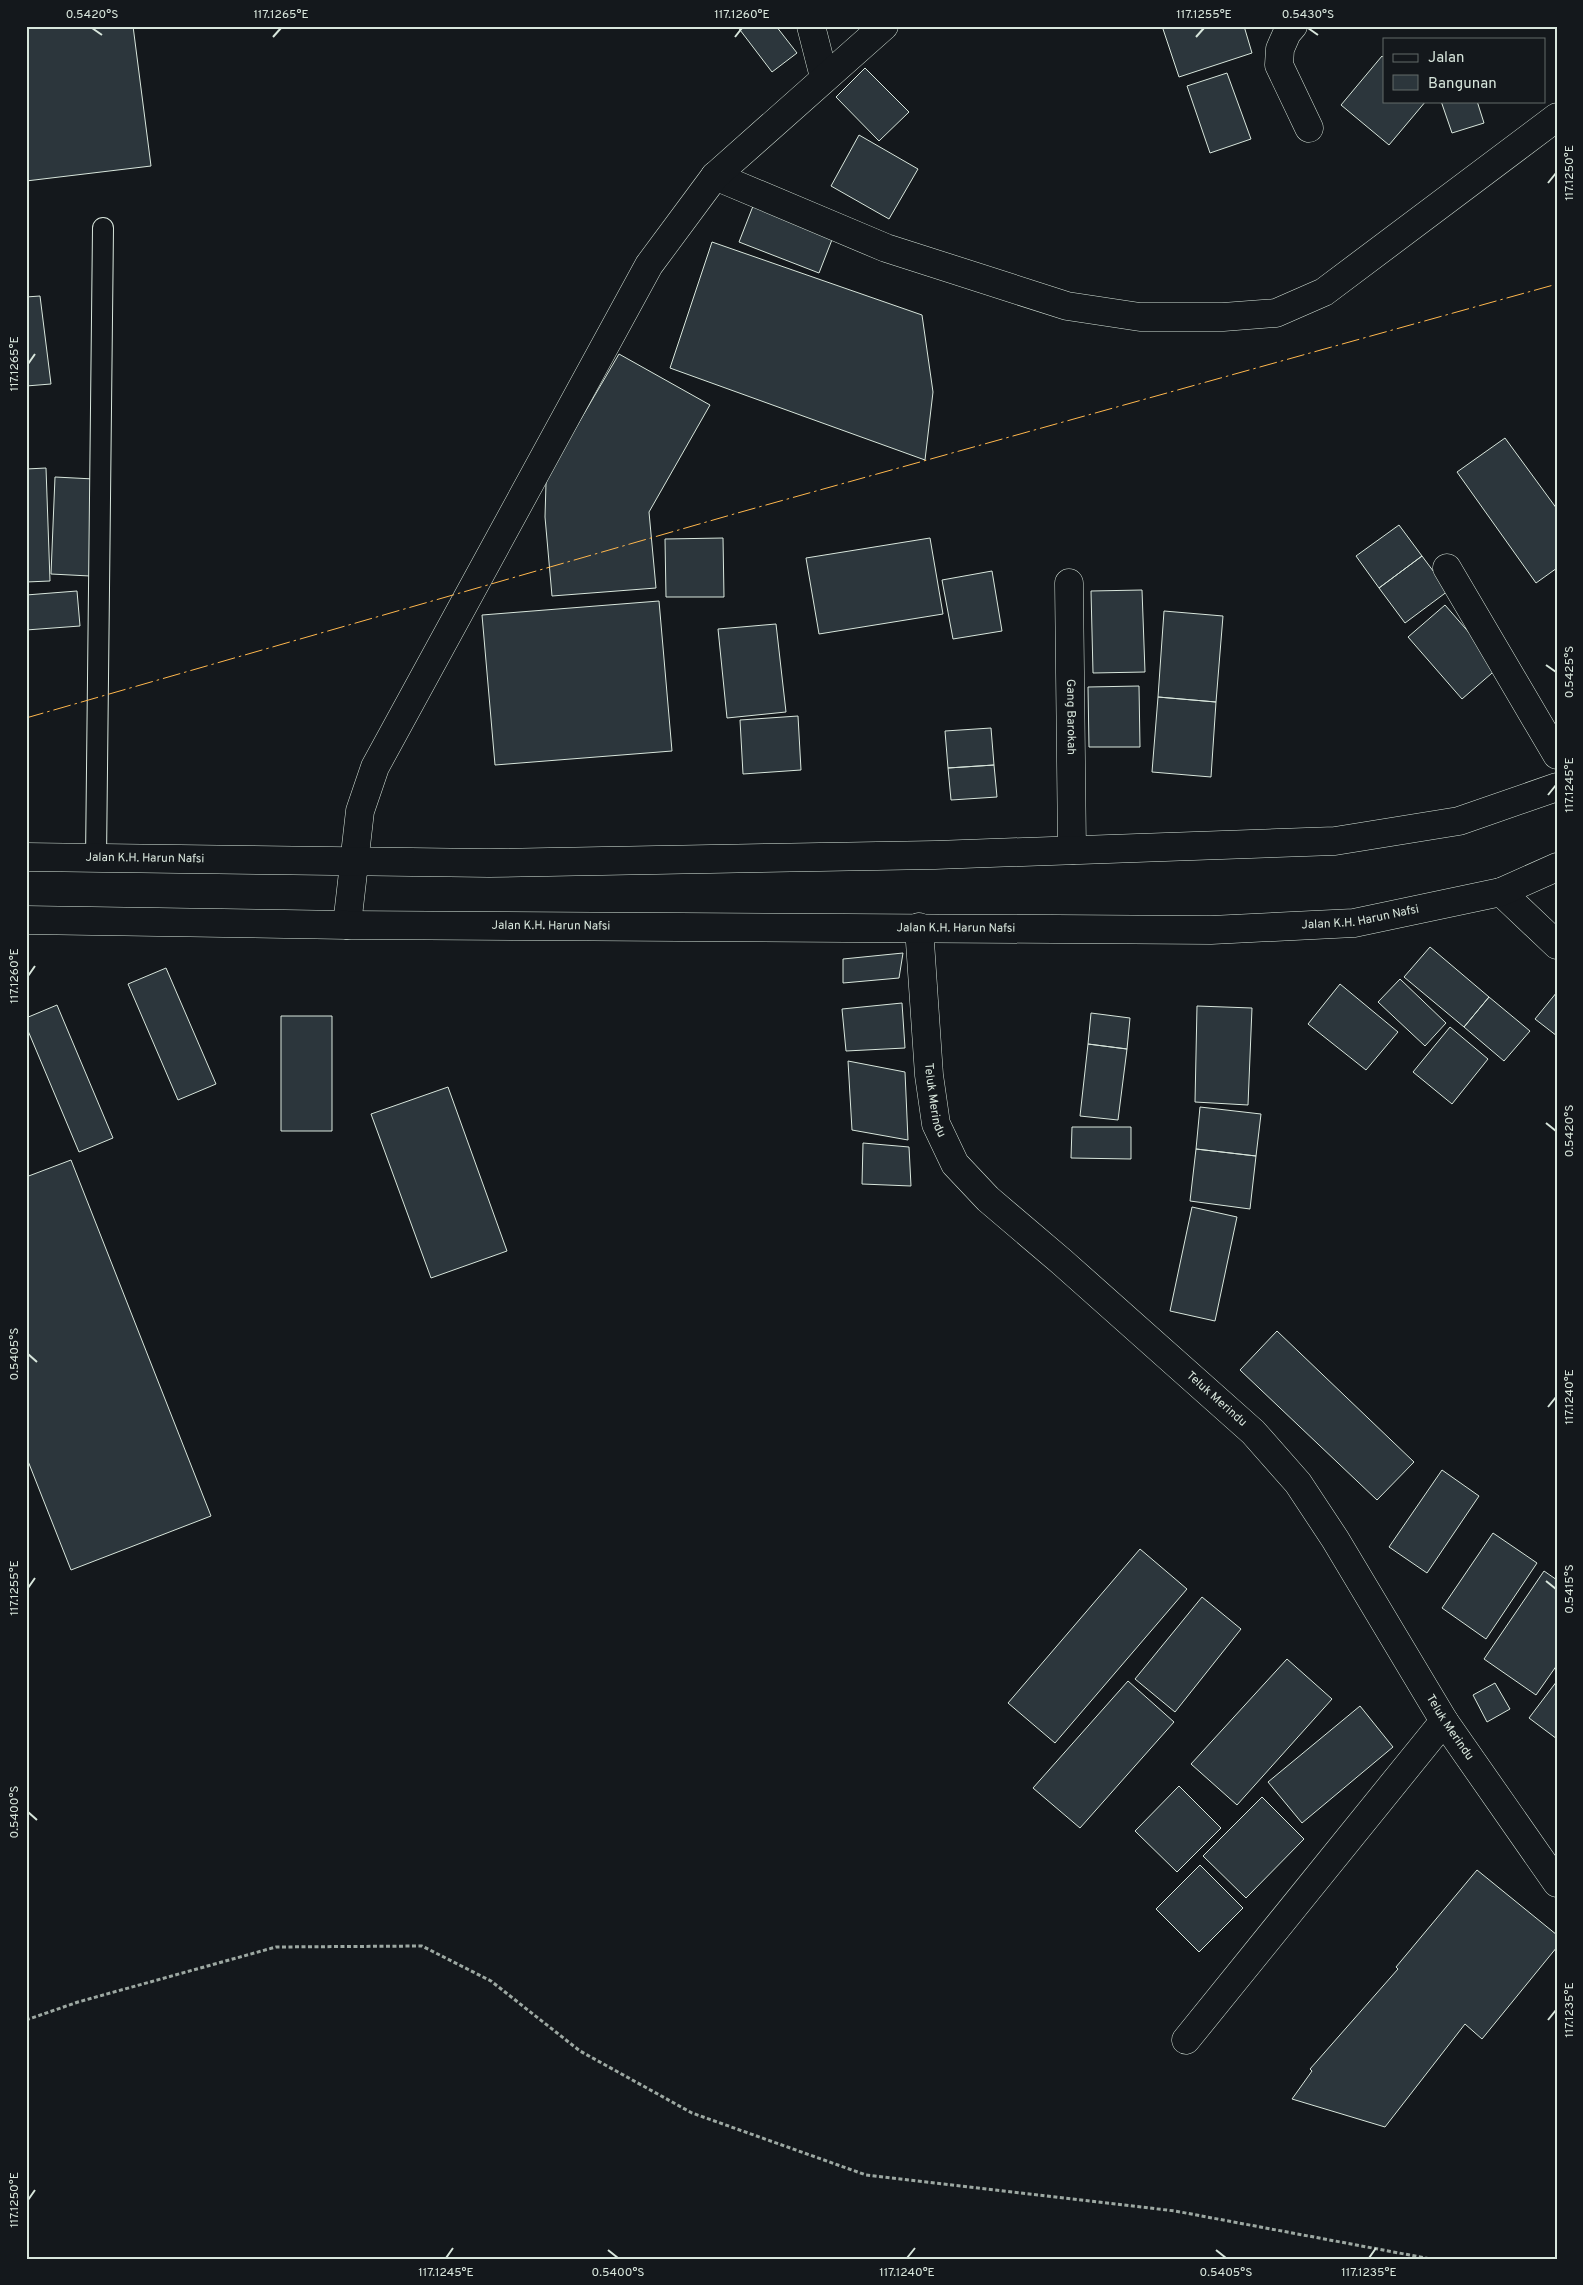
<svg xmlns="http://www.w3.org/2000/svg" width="1583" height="2285" viewBox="0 0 1583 2285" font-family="Overpass,sans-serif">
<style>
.building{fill:#2c363c;stroke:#d8e6dc}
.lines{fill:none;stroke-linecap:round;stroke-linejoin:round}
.lane-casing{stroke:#d8e6dc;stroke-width:22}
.street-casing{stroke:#d8e6dc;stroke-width:29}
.secondary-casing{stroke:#d8e6dc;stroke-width:29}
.path{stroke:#9da8a2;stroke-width:3;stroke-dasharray:4 2.5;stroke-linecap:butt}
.lane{stroke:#14181c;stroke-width:20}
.street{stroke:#14181c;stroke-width:28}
.secondary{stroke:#14181c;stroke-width:28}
.power{stroke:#ffb74d;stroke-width:1;stroke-dasharray:18 4 2.5 4;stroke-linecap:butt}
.ticks{fill:none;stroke:#d8e6dc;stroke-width:2}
.labels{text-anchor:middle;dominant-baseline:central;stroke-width:4;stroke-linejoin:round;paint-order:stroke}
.street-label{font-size:12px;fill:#d8e6dc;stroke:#14181c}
.neatline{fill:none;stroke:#d8e6dc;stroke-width:2}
.ticks-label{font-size:12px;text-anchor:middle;fill:#d8e6dc}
</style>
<rect width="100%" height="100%" fill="#14181c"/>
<!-- building -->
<path class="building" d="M26,26h107l18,140 -125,15z
M737,26h39l21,27 -25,19z
M1162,26h82l8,27 -73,24z
M1382,56l2,2v43h42l-37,44 -48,-40z
M865,68l44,44 -30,29 -43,-44z
M1227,73l24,66 -41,14 -23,-67z
M1441,101h36l7,22 -32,10z
M859,135l59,34 -29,50 -58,-33z
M755,201l80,31 -16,41 -80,-31z
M712,242l210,73 11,77 -8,68 -255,-92z
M40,296l11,88 -25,2v-89z
M619,354l91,51 -61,107 7,76 -104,8 -7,-79 1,-34 5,-13z
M1505,438l52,71v59l-21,15 -79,-111z
M46,468l4,113 -24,1v-113z
M55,477l39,2 -4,97 -39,-2z
M1399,525l23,31 -43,32 -23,-32z
M723,538l1,59h-58l-1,-58z
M930,538l13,76 -124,20 -13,-76z
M1422,556l26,35 -43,32 -26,-35z
M992,571l10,60 -49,8 -11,-59z
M1142,590l3,82 -52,1 -2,-82z
M77,591l3,35 -54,4v-35z
M659,601l13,150 -177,14 -13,-150z
M1445,605l54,62 -37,32 -54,-62z
M1164,611l59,5 -7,86 -58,-5z
M776,624l10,88 -59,6 -9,-89z
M1139,686l1,61h-51l-1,-60z
M1158,697l58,5 -5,75 -59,-5z
M798,716l3,54 -58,4 -3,-54z
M991,728l3,37 -46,3 -3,-37z
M994,765l3,32 -46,3 -3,-32z
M1430,947l59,50 -25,30 -60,-50z
M903,953l-4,25 -56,5v-24z
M166,968l50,116 -38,16 -50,-116z
M1400,979l46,44 -21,23 -47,-44z
M1340,984l58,48 -32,38 -58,-46z
M1557,992v44l-22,-17z
M1489,997l41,34 -26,30 -40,-34z
M902,1003l3,45 -59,3 -4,-42z
M57,1005l56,133 -34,14 -53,-126v-8z
M1197,1006l55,2 -4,97 -53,-3z
M1091,1013l39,5 -3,31 -39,-5z
M281,1016h51v115h-51z
M1450,1027l38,32 -36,45 -39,-32z
M1088,1044l39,5 -9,71 -38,-4z
M848,1061l57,11 3,68 -56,-10z
M448,1087l59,164 -76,27 -60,-164z
M1200,1107l61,7 -5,42 -60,-7z
M1072,1127h59v32l-60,-1z
M863,1143l46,4 2,39 -49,-2z
M1196,1149l60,7 -6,53 -60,-8z
M71,1160l140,356 -140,54 -45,-114v-279z
M1192,1207l45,10 -22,104 -45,-10z
M1277,1331l137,131 -37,38 -137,-130z
M1442,1470l37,26 -52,77 -38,-26z
M1493,1533l44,30 -51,76 -44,-31z
M1140,1549l47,40 -132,154 -47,-40z
M1544,1571l13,9v85l-21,30 -52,-36z
M1202,1597l39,32 -66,83 -40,-33z
M1287,1659l45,40 -95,106 -46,-41z
M1128,1681l46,41 -94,106 -47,-40z
M1557,1681v58l-28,-21z
M1495,1683l15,26 -23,13 -14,-27z
M1360,1706l33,41 -91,76 -34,-41z
M1179,1786l42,42 -44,44 -42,-41z
M1262,1797l42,42 -58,59 -43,-42z
M1200,1865l43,43 -44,44 -43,-43z
M1477,1870l80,65v12l-75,92 -17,-15 -80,103 -93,-28 20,-28 -2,-2 88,-100 -2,-2z"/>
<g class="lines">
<defs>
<path id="lane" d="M96,859l7,-631"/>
<g id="street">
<path d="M811,26l13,51"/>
<path d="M1293,26l-6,7 -7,16 -1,16 30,63"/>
<path d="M715,176l171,72 181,58 73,11h83l53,-4 48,-21 233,-175"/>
<path d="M1447,568l110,187"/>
<path id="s1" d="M1069,583l3,267"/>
<path d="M1501,892l56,53"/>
<path d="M347,925l13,-114 15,-44 274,-502 66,-89 169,-150"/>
<path id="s2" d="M919,927l10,148 7,49 19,40 33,35 74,63 191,170 45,51 37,56 109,182 113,162"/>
<path d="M1186,2040l258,-319"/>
</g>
<g id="secondary">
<path id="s3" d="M26,857l463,6 446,-8 400,-14 124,-20 98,-34"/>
<path id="s4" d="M26,920l321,5 864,5 143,-7 147,-31 56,-25"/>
</g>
</defs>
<!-- lane casing -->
<use href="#lane" class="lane-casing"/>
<!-- street casing -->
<use href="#street" class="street-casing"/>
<!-- secondary casing -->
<use href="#secondary" class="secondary-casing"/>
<!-- path -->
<path class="path" d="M26,2020l52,-18 198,-55 146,-1 69,35 89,70 112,62 174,62 309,36 256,48"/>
<!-- lane -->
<use href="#lane" class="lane"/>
<!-- street -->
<use href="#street" class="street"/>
<!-- secondary -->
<use href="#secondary" class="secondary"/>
<!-- power -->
<path class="power" d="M26,718l715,-206 816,-228"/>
</g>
<!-- ticks -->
<path class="ticks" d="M92,28l10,7M1308,28l10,7M273,37l8,-9M735,37l7,-9M1196,37l8,-9M1548,183l8,-10M28,364l7,-10M1546,665l10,7M1548,795l8,-10M28,976l7,-10M1546,1123l10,8M28,1354l9,8M1548,1407l8,-10M1546,1581l10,8M28,1588l7,-10M28,1812l9,8M1548,2020l8,-10M28,2200l7,-10M608,2250l10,8M1216,2250l10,8M446,2258l7,-10M907,2258l8,-10M1369,2258l7,-10"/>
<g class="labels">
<!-- street labels -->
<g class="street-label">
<text stroke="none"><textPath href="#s1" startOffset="134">Gang Barokah</textPath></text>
<text stroke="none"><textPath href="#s3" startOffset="119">Jalan K.H. Harun Nafsi</textPath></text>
<text stroke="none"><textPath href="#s4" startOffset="1335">Jalan K.H. Harun Nafsi</textPath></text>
<text stroke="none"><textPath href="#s4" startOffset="525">Jalan K.H. Harun Nafsi</textPath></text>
<text stroke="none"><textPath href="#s4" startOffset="930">Jalan K.H. Harun Nafsi</textPath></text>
<text stroke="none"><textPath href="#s2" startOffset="174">Teluk Merindu</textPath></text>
<text stroke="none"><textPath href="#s2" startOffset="594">Teluk Merindu</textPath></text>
<text stroke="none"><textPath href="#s2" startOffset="999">Teluk Merindu</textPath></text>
</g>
</g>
<!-- border -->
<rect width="1583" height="2285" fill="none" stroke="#14181c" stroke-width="55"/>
<!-- legend -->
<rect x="1383" y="38" width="162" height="65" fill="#14181c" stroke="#626a69"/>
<rect x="1393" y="54" width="25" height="8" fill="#14181c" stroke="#626a69"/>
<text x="1428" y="62" font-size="15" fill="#d8e6dc">Jalan</text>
<rect x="1393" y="75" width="25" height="15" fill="#2c363c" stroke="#626a69"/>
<text x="1428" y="88" font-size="15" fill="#d8e6dc">Bangunan</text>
<rect x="28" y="28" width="1528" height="2230" class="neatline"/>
<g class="ticks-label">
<text x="92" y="18">0.5420°S</text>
<text x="281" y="18">117.1265°E</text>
<text x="742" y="18">117.1260°E</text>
<text x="1204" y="18">117.1255°E</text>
<text x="1308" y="18">0.5430°S</text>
<text transform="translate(1569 173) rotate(-90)" y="4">117.1250°E</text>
<text transform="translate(14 364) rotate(-90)" y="4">117.1265°E</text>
<text transform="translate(1569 672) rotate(-90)" y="4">0.5425°S</text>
<text transform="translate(1569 785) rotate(-90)" y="4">117.1245°E</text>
<text transform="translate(14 976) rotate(-90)" y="4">117.1260°E</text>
<text transform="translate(1569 1131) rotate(-90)" y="4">0.5420°S</text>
<text transform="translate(14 1354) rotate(-90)" y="4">0.5405°S</text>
<text transform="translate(1569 1397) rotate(-90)" y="4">117.1240°E</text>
<text transform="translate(14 1588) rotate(-90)" y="4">117.1255°E</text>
<text transform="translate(1569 1589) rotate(-90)" y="4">0.5415°S</text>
<text transform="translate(14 1812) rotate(-90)" y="4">0.5400°S</text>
<text transform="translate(1569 2010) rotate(-90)" y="4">117.1235°E</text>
<text transform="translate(14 2200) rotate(-90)" y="4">117.1250°E</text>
<text x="446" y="2276">117.1245°E</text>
<text x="618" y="2276">0.5400°S</text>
<text x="907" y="2276">117.1240°E</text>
<text x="1226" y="2276">0.5405°S</text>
<text x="1369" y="2276">117.1235°E</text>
</g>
</svg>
